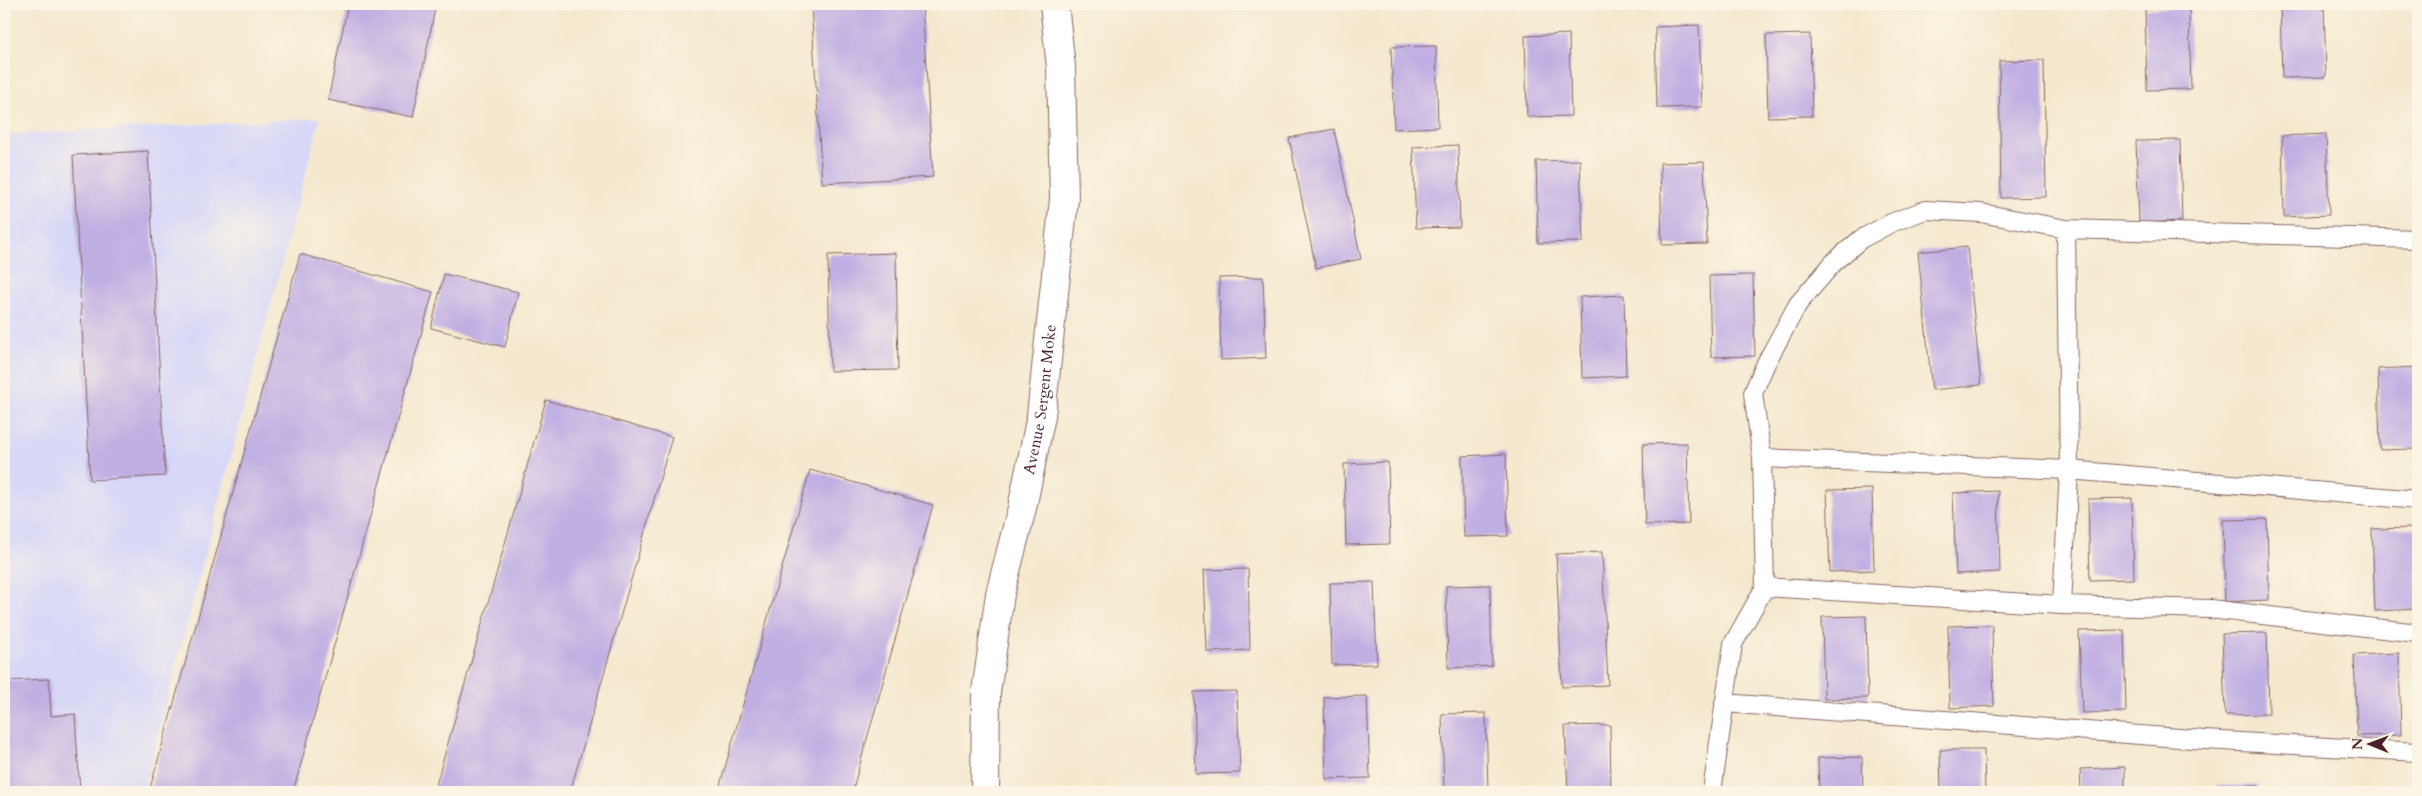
<svg xmlns="http://www.w3.org/2000/svg" width="2422" height="796" viewBox="0 0 2422 796" font-family="Cardo,serif">
<style>
.built{fill:#d7d7f8}
.building{fill:#c0afe3}
.lines{fill:none;stroke-linecap:round;stroke-linejoin:round}
.lane-casing{stroke:#866664;stroke-width:20}
.secondary-casing{stroke:#866664;stroke-width:30}
.lane{stroke:#fff;stroke-width:18}
.secondary{stroke:#fff;stroke-width:28}
.labels{text-anchor:middle;dominant-baseline:central;stroke-width:5;stroke-linejoin:round;paint-order:stroke}
.street-label{font-size:16px;fill:#4a1f2b;stroke:#fcf5e5}
</style>
<rect width="100%" height="100%" fill="#fcf5e5"/>
<filter id="ink" filterUnits="userSpaceOnUse"><feTurbulence type="fractalNoise" baseFrequency=".02" numOctaves="2"/><feDisplacementMap in="SourceGraphic" scale="10" xChannelSelector="R" yChannelSelector="G"/><feConvolveMatrix kernelMatrix="1 2 1 2 8 2 1 2 1" color-interpolation-filters="sRGB"/></filter>
<filter id="wash" filterUnits="userSpaceOnUse"><feTurbulence type="fractalNoise" baseFrequency=".0096" numOctaves="4" result="noise"/><feDisplacementMap in="SourceGraphic" scale="20" xChannelSelector="R" yChannelSelector="G"/><feGaussianBlur stdDeviation="1.12" result="paint"/><feColorMatrix in="noise" values="0 0 0 0 0 0 0 0 0 0 0 0 0 0 0 0 0 1.4 0 .05"/><feComposite in="paint" operator="in"/></filter>
<g filter="url(#wash)">
<rect width="100%" height="100%" fill="#f4e9cf"/>
<!-- built -->
<path class="built" d="M320,118l-177,674h-139v-657z"/>
<g id="blocks">
<!-- building -->
<path class="building" d="M348,4h88l-23,113 -85,-17z
M811,4h111l11,173 -111,6z
M2280,4h44l2,73 -44,1z
M2189,7l2,82 -44,1 -2,-81z
M1699,25l3,82 -45,1 -2,-81z
M1569,34l2,82 -44,1 -2,-81z
M1810,34l2,82 -44,1 -2,-82z
M1436,46l2,81 -44,2 -3,-82z
M2044,60l2,137 -45,1 -2,-137z
M1334,129l27,130 -45,9 -27,-130z
M2326,134l3,81 -45,2 -2,-81z
M2180,140l2,81 -43,2 -3,-82z
M1458,145l2,82 -44,1 -3,-81z
M148,151l17,325 -75,4 -17,-325z
M1580,160l3,82 -45,1 -2,-82z
M1704,162l3,82 -45,1 -2,-82z
M1967,247l14,138 -49,5 -14,-138z
M896,253l2,117 -68,1 -2,-116z
M300,254l133,38 -140,500h-144z
M444,274l74,18 -13,55 -74,-19z
M1753,275l2,81 -44,1 -2,-81z
M1263,277l3,81 -45,2 -2,-82z
M1624,295l2,81 -44,2 -2,-81z
M2418,367v82l-38,1 -2,-81z
M546,400l126,37 -102,355h-136z
M1687,443l2,81 -44,1 -2,-81z
M1506,454l2,82 -44,1 -2,-81z
M1388,462l2,82 -44,1 -2,-81z
M810,470l123,35 -81,287h-134z
M1872,489l2,81 -44,2 -3,-82z
M1998,491l2,81 -44,2 -3,-81z
M2132,498l2,81 -44,1 -2,-81z
M2267,519l2,81 -44,2 -2,-82z
M2417,528l1,81 -43,2 -3,-82z
M1602,552l6,133 -46,2 -6,-133z
M1248,569l2,81 -43,2 -3,-82z
M1374,582l3,82 -45,1 -2,-82z
M1490,585l2,81 -44,2 -2,-82z
M1866,616l2,82 -44,1 -2,-82z
M1992,625l2,81 -44,2 -2,-82z
M2124,630l2,82 -44,1 -3,-82z
M2267,633l2,81 -44,1 -3,-81z
M2399,653l2,82 -44,1 -3,-81z
M49,679l2,37 24,-2 5,78h-76v-111z
M1237,691l3,82 -44,1 -2,-82z
M1367,696l3,82 -44,1 -2,-82z
M1486,713l2,79h-44l-2,-78z
M1610,725l1,67h-43l-3,-66z
M1940,750h44l1,42h-44z
M1862,757l1,35h-44l-1,-34z
M2125,767v25h-44l-1,-23z
M2258,785l1,7h-44v-6z"/>
</g>
</g>
<g filter="url(#ink)">
<use href="#blocks" fill-opacity="0" stroke="#866664" stroke-width="1"/>
<g class="lines">
<defs>
<path id="lane" d="M1762,458l307,12 349,30
M1765,587l297,18 148,4 208,24
M2062,605l7,-135 -3,-241
M1724,703l481,37 213,12
M1712,792l21,-148 32,-57 -3,-129 -9,-65 13,-30 32,-59 37,-43 26,-22 30,-16 34,-13 56,3 85,16 352,10"/>
<g id="secondary">
<path id="s1" d="M985,792l1,-100 14,-98 22,-86 19,-92 23,-217 -3,-132 -7,-63"/>
</g>
</defs>
<!-- lane casing -->
<use href="#lane" class="lane-casing"/>
<!-- secondary casing -->
<use href="#secondary" class="secondary-casing"/>
<!-- lane -->
<use href="#lane" class="lane"/>
<!-- secondary -->
<use href="#secondary" class="secondary"/>
</g>
</g>
<g class="labels">
<!-- street labels -->
<g class="street-label">
<text stroke="none"><textPath href="#s1" startOffset="398">Avenue Sergent Moke</textPath></text>
</g>
</g>
<!-- margin -->
<rect width="2422" height="796" fill="none" stroke="#fcf5e5" stroke-width="20"/>
<!-- north arrow -->
<g transform="translate(2370 744) rotate(271)" stroke="#fcf5e5" stroke-width="4" paint-order="stroke">
<path d="M0-4L9 19L0 12L-9 19Z" fill="#4a1f2b"/>
<text y="-8" font-size="14" font-weight="bold" text-anchor="middle" fill="#4a1f2b">N</text>
</g>
</svg>
